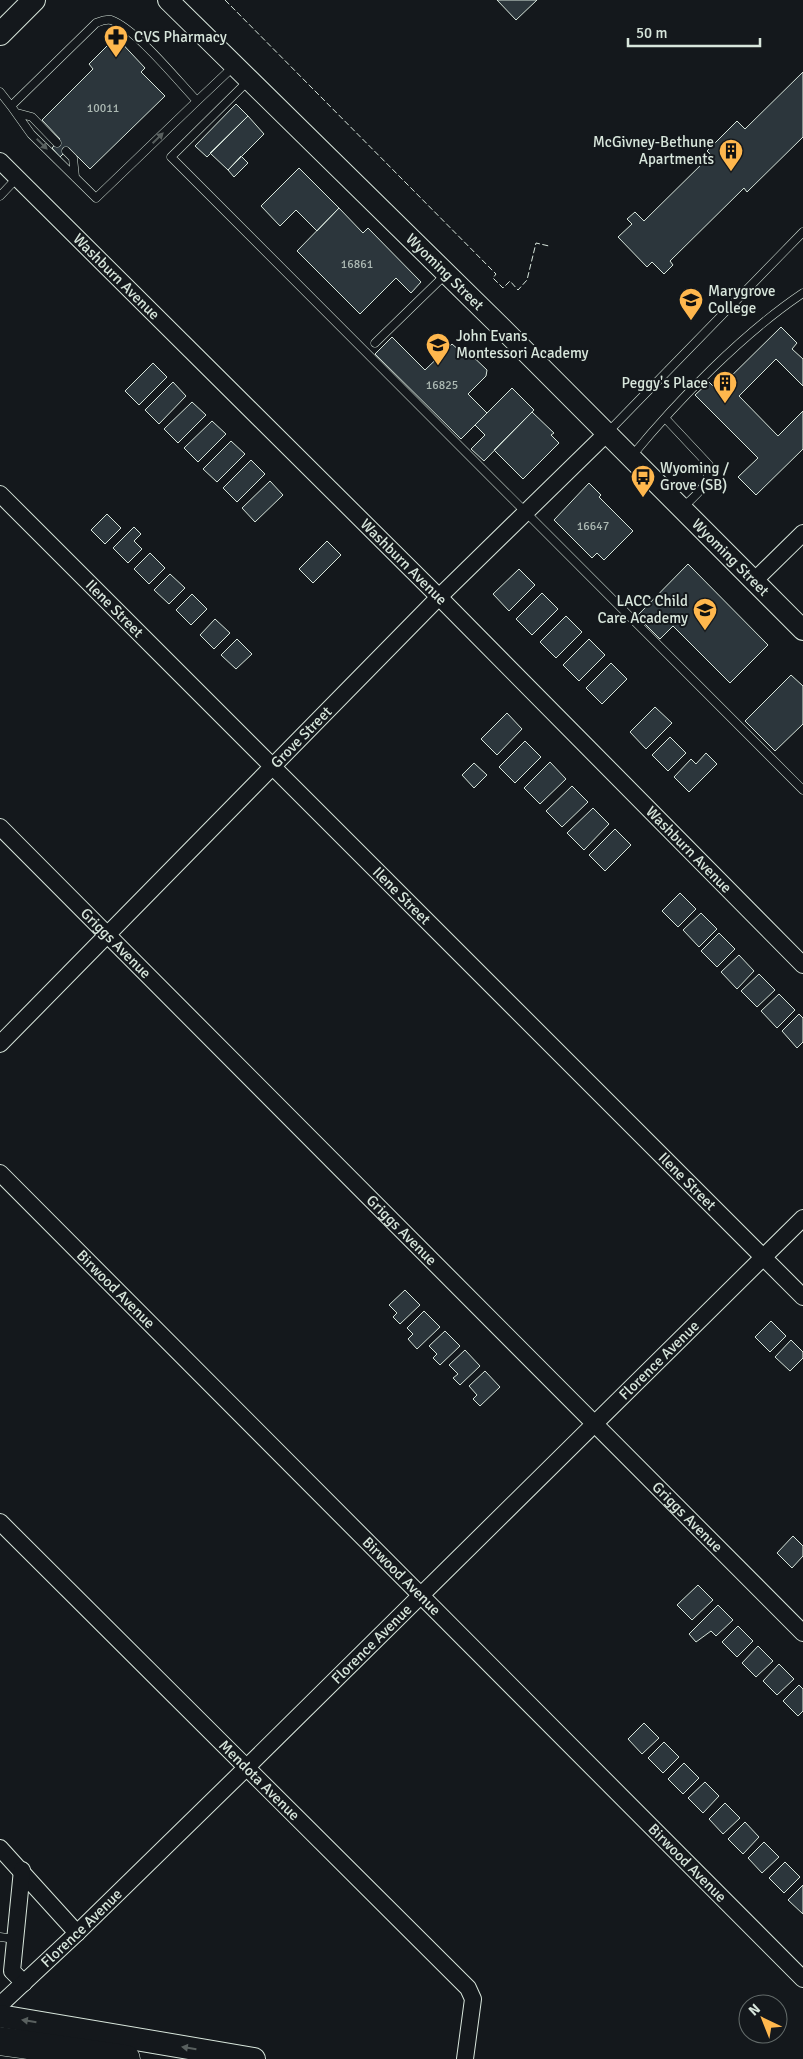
<svg xmlns="http://www.w3.org/2000/svg" width="803" height="2059" viewBox="0 0 803 2059" font-family="Signika,sans-serif">
<style>
.building{fill:#2c363c;stroke:#d8e6dc}
.lines{fill:none;stroke-linecap:round;stroke-linejoin:round}
.service-casing{stroke:#d8e6dc;stroke-width:9}
.minor-casing{stroke:#d8e6dc;stroke-width:18}
.tertiary-casing{stroke:#d8e6dc;stroke-width:22}
.secondary-casing{stroke:#d8e6dc;stroke-width:24}
.motorway-casing{stroke:#d8e6dc;stroke-width:29}
.service{stroke:#14181c;stroke-width:8}
.minor{stroke:#14181c;stroke-width:16}
.tertiary{stroke:#14181c;stroke-width:20}
.secondary{stroke:#14181c;stroke-width:22}
.motorway{stroke:#14181c;stroke-width:28}
.fence{stroke:#d8e6dc;stroke-width:1;stroke-dasharray:6 2.5;stroke-linecap:butt}
.oneway{fill:#59605f}
.labels{text-anchor:middle;dominant-baseline:central;stroke-width:4;stroke-linejoin:round;paint-order:stroke}
.number-label{font-size:12px;fill:#adbab4}
.poi-label{font-size:15px;fill:#d8e6dc;stroke:#14181c;text-anchor:start}
.street-label{font-size:15px;fill:#d8e6dc;stroke:#14181c}
</style>
<rect width="100%" height="100%" fill="#14181c"/>
<!-- building -->
<path class="building" d="M497,0h40l-21,20z
M116,37l29,31 -4,4 24,24 -75,73 -21,-21 -9,9 -8,-9 8,-9 -18,-19 51,-51 -4,-5z
M803,72v65l-56,55 -3,-4 -74,73 3,4 -9,9 -12,-12 -5,5 -29,-30 14,-13 -5,-5 8,-7 9,9 67,-66 -4,-4 30,-30 8,8z
M236,104l12,12 -41,41 -12,-11z
M248,116l16,18 -36,36 -18,-17z
M241,156l7,7 -14,14 -6,-7z
M299,168l40,40 -22,23 -21,-21 -16,16 -19,-20z
M339,208l24,25 5,-5 53,54 -10,11 -15,-15 -36,36 -63,-63z
M781,327l16,16 -5,6 11,10v27l-27,-27 -37,37 39,40 25,-25v38l-47,46 -18,-18 20,-19 -63,-63 14,-13 8,8z
M392,337l33,33 27,-26 8,7 4,-3 23,22 -1,6 -18,18 19,19 -26,26 -86,-85z
M153,363l14,14 -28,28 -14,-14z
M173,382l13,14 -27,28 -14,-14z
M512,388l22,22 -50,51 -13,-12 14,-14 -10,-10z
M192,402l14,13 -28,28 -14,-14z
M532,412l22,21 -3,2 8,8 -36,36 -29,-29z
M212,421l14,13 -28,28 -14,-14z
M231,441l14,13 -28,28 -14,-13z
M251,460l14,14 -28,28 -14,-14z
M270,481l13,14 -28,27 -13,-14z
M589,483l12,12 -2,2 34,34 -29,29 -7,-7 -5,5 -38,-38z
M107,514l14,14 -16,16 -14,-14z
M134,527l7,7 -7,7 8,8 -14,14 -15,-15z
M327,541l14,14 -28,28 -14,-14z
M150,553l15,15 -16,16 -15,-15z
M688,564l80,81 -38,38 -57,-57 -13,13 -23,-23z
M519,569l16,16 -26,26 -16,-17z
M170,574l15,14 -16,16 -15,-14z
M542,593l16,16 -26,26 -16,-16z
M192,594l15,15 -16,16 -15,-15z
M566,616l16,16 -26,26 -16,-16z
M215,619l15,14 -16,16 -14,-14z
M237,639l15,15 -16,15 -15,-14z
M589,639l16,16 -26,26 -16,-16z
M611,663l16,16 -25,25 -16,-16z
M791,675l12,11v38l-28,27 -30,-30z
M655,707l17,16 -26,26 -16,-17z
M507,713l15,16 -25,26 -16,-16z
M670,737l16,16 -18,18 -16,-16z
M525,741l16,16 -26,26 -16,-16z
M706,753l11,11 -28,28 -15,-15 17,-18 5,5z
M550,762l16,17 -26,25 -16,-16z
M474,763l13,12 -13,13 -12,-13z
M572,786l16,16 -26,25 -16,-16z
M593,808l16,16 -25,26 -17,-17z
M615,829l16,16 -26,26 -16,-16z
M680,893l16,16 -18,18 -16,-16z
M701,913l16,16 -18,18 -16,-17z
M719,933l16,16 -18,18 -16,-16z
M739,955l15,16 -17,18 -16,-17z
M759,974l16,16 -18,17 -16,-16z
M779,994l16,16 -18,18 -16,-17z
M799,1014l4,4v24l-6,6 -15,-17z
M405,1290l15,15 -20,19 -7,-7 4,-4 -8,-8z
M424,1311l16,16 -23,22 -9,-10 5,-5 -6,-6z
M771,1321l15,15 -16,16 -15,-15z
M445,1331l15,15 -20,19 -7,-7 4,-4 -8,-8z
M791,1340l12,12v6l-13,13 -15,-14z
M465,1350l15,16 -20,19 -7,-7 5,-4 -9,-9z
M485,1371l15,16 -20,19 -7,-7 4,-4 -8,-9z
M793,1536l10,10v10l-11,12 -15,-15z
M698,1585l15,15 -21,20 -15,-15z
M718,1605l15,15 -17,16 -5,-5 -15,11 -7,-8z
M738,1626l15,15 -16,16 -15,-15z
M758,1646l15,15 -17,16 -14,-14z
M779,1664l15,15 -17,16 -14,-14z
M799,1685l4,4v22l-5,5 -15,-15z
M644,1723l15,15 -17,16 -14,-15z
M664,1742l15,15 -16,16 -15,-15z
M684,1763l15,15 -16,16 -15,-15z
M705,1782l14,14 -16,17 -15,-15z
M725,1803l15,15 -17,16 -14,-15z
M745,1822l14,15 -16,17 -15,-15z
M764,1842l15,15 -17,16 -14,-15z
M785,1862l15,15 -16,16 -15,-15z
M803,1885v29l-15,-14z"/>
<g class="lines">
<defs>
<path id="service" d="M248,81l-77,76 632,633
M0,92l11,14 85,-83c5,-2 9,-4 15,-3 25,9 66,60 86,81l36,-34
M11,106l20,28 65,64 101,-97
M17,113l15,4 25,26
M66,151l7,7 2,19
M0,196l17,-18
M375,343l70,-68
M665,418l44,47c2,19 -14,31 -27,43
M607,433l196,-201
M631,457c47,-57 111,-123 172,-164
M0,1937l15,2"/>
<g id="minor">
<path id="s1" d="M0,161l439,436 364,368"/>
<path id="s2" d="M0,494l803,803"/>
<path d="M754,581l49,-48"/>
<path id="s3" d="M0,827l803,806"/>
<path id="s4" d="M0,1044l439,-447 168,-164"/>
<path id="s5" d="M0,1173l803,806"/>
<path id="s6" d="M0,1522l468,466 5,11 -8,60"/>
<path d="M0,1848l77,85"/>
<path d="M22,1870l-10,101 12,12"/>
<path id="s7" d="M0,2005l77,-72 169,-165 557,-550"/>
</g>
<g id="tertiary">
<path id="s8" d="M168,0l334,328 301,302"/>
</g>
<path id="secondary" d="M0,34l34,-34
M0,2016l254,43"/>
<path id="motorway" d="M0,2041l126,18"/>
</defs>
<!-- service casing -->
<use href="#service" class="service-casing"/>
<!-- minor casing -->
<use href="#minor" class="minor-casing"/>
<!-- tertiary casing -->
<use href="#tertiary" class="tertiary-casing"/>
<!-- secondary casing -->
<use href="#secondary" class="secondary-casing"/>
<!-- motorway casing -->
<use href="#motorway" class="motorway-casing"/>
<!-- service -->
<use href="#service" class="service"/>
<!-- minor -->
<use href="#minor" class="minor"/>
<!-- tertiary -->
<use href="#tertiary" class="tertiary"/>
<!-- secondary -->
<use href="#secondary" class="secondary"/>
<!-- motorway -->
<use href="#motorway" class="motorway"/>
<!-- fence -->
<path class="fence" d="M225,0l271,274 -3,4 10,10 7,-7 8,9 9,-10 9,-37 13,3"/>
</g>
<!-- one-way arrows -->
<defs><path id="oneway-solid" d="M-6-.8H1V-3.2L6.5 0L1 3.2V.8H-6Z" transform="scale(1.25)"/></defs>
<g class="oneway">
<use href="#oneway-solid" transform="translate(158 138) rotate(-44)"/>
<use href="#oneway-solid" transform="translate(42 144) rotate(45)"/>
<use href="#oneway-solid" transform="translate(29 2021) rotate(-171)"/>
<use href="#oneway-solid" transform="translate(189 2048) rotate(-171)"/>
</g>
<!-- icons -->
<defs>
<symbol id="pharmacy-pin" viewBox="-11 -11 22 30"><path d="M0 17L-7.5 6A9.5 9.5 0 1 1 7.5 6Z" fill="#ffb74d" stroke="#14181c"/><path d="M-2-6h4v4h4v4h-4v4h-4v-4h-4v-4h4Z" fill="#111"/></symbol>
<symbol id="building-pin" viewBox="-11 -11 22 30"><path d="M0 17L-7.5 6A9.5 9.5 0 1 1 7.5 6Z" fill="#ffb74d" stroke="#14181c"/><path d="M-4-6H4V6H1V3H-1V6H-4ZM-2.5-4.3h1.7v1.8h-1.7ZM.8-4.3h1.7v1.8H.8ZM-2.5-1h1.7V.8h-1.7ZM.8-1h1.7V.8H.8Z" fill="#111"/></symbol>
<symbol id="university-pin" viewBox="-11 -11 22 30"><path d="M0 17L-7.5 6A9.5 9.5 0 1 1 7.5 6Z" fill="#ffb74d" stroke="#14181c"/><path d="M0-5L7-2L0 1L-7-2ZM-4 1L0 2.5L4 1V4Q0 6-4 4Z" fill="#111"/></symbol>
<symbol id="school-pin" viewBox="-11 -11 22 30"><path d="M0 17L-7.5 6A9.5 9.5 0 1 1 7.5 6Z" fill="#ffb74d" stroke="#14181c"/><path d="M0-5L7-2L0 1L-7-2ZM-4 1L0 2.5L4 1V4Q0 6-4 4Z" fill="#111"/></symbol>
<symbol id="bus-pin" viewBox="-11 -11 22 30"><path d="M0 17L-7.5 6A9.5 9.5 0 1 1 7.5 6Z" fill="#ffb74d" stroke="#14181c"/><path d="M-5-6H5V4H4V6H2V4H-2V6H-4V4H-5ZM-3.5-4V0h7V-4ZM-3.5 1.2v1.5H-2V1.2ZM2 1.2v1.5H3.5V1.2Z" fill="#111"/></symbol>
</defs>
<g fill-rule="evenodd">
<use href="#pharmacy-pin" x="102" y="23" width="28" height="38"/>
<use href="#building-pin" x="717" y="137" width="28" height="38"/>
<use href="#university-pin" x="677" y="286" width="28" height="38"/>
<use href="#school-pin" x="424" y="331" width="28" height="38"/>
<use href="#building-pin" x="711" y="369" width="28" height="38"/>
<use href="#bus-pin" x="629" y="463" width="28" height="38"/>
<use href="#school-pin" x="691" y="596" width="28" height="38"/>
</g>
<g class="labels">
<!-- number labels -->
<g class="number-label">
<text x="103" y="108">10011</text>
<text x="357" y="264">16861</text>
<text x="442" y="385">16825</text>
<text x="593" y="526">16647</text>
</g>
<!-- poi labels -->
<g class="poi-label">
<text x="134" y="37">CVS Pharmacy</text>
<text x="714" y="142" text-anchor="end">McGivney-Bethune<tspan x="714" dy="17">Apartments</tspan></text>
<text x="708" y="291">Marygrove<tspan x="708" dy="17">College</tspan></text>
<text x="456" y="336">John Evans<tspan x="456" dy="17">Montessori Academy</tspan></text>
<text x="708" y="383" text-anchor="end">Peggy's Place</text>
<text x="660" y="468">Wyoming /<tspan x="660" dy="17">Grove (SB)</tspan></text>
<text x="688" y="601" text-anchor="end">LACC Child<tspan x="688" dy="17">Care Academy</tspan></text>
</g>
<!-- street labels -->
<g class="street-label">
<text stroke="none"><textPath href="#s8" startOffset="388">Wyoming Street</textPath></text>
<text stroke="none"><textPath href="#s1" startOffset="164">Washburn Avenue</textPath></text>
<text stroke="none"><textPath href="#s8" startOffset="792">Wyoming Street</textPath></text>
<text stroke="none"><textPath href="#s1" startOffset="569">Washburn Avenue</textPath></text>
<text stroke="none"><textPath href="#s2" startOffset="162">Ilene Street</textPath></text>
<text stroke="none"><textPath href="#s4" startOffset="430">Grove Street</textPath></text>
<text stroke="none"><textPath href="#s1" startOffset="974">Washburn Avenue</textPath></text>
<text stroke="none"><textPath href="#s2" startOffset="568">Ilene Street</textPath></text>
<text stroke="none"><textPath href="#s3" startOffset="164">Griggs Avenue</textPath></text>
<text stroke="none"><textPath href="#s2" startOffset="972">Ilene Street</textPath></text>
<text stroke="none"><textPath href="#s3" startOffset="569">Griggs Avenue</textPath></text>
<text stroke="none"><textPath href="#s5" startOffset="164">Birwood Avenue</textPath></text>
<text stroke="none"><textPath href="#s7" startOffset="922">Florence Avenue</textPath></text>
<text stroke="none"><textPath href="#s3" startOffset="974">Griggs Avenue</textPath></text>
<text stroke="none"><textPath href="#s5" startOffset="569">Birwood Avenue</textPath></text>
<text stroke="none"><textPath href="#s7" startOffset="518">Florence Avenue</textPath></text>
<text stroke="none"><textPath href="#s6" startOffset="366">Mendota Avenue</textPath></text>
<text stroke="none"><textPath href="#s5" startOffset="974">Birwood Avenue</textPath></text>
<text stroke="none"><textPath href="#s7" startOffset="112">Florence Avenue</textPath></text>
</g>
</g>
<!-- north arrow -->
<g transform="translate(763 2019) rotate(317)"><circle r="24" fill="#14181c" stroke="#626a69"/>
<path d="M0-4L9 19L0 12L-9 19Z" fill="#ffb74d"/>
<text y="-8" font-size="14" font-weight="bold" text-anchor="middle" fill="#d8e6dc">N</text>
</g>
<!-- scale -->
<path d="M628 38v8h132v-8" fill="none" stroke="#d8e6dc" stroke-width="2.5"/>
<text x="636" y="38" font-size="15" fill="#d8e6dc" stroke="#14181c" stroke-width="4" paint-order="stroke">50 m</text>
</svg>
